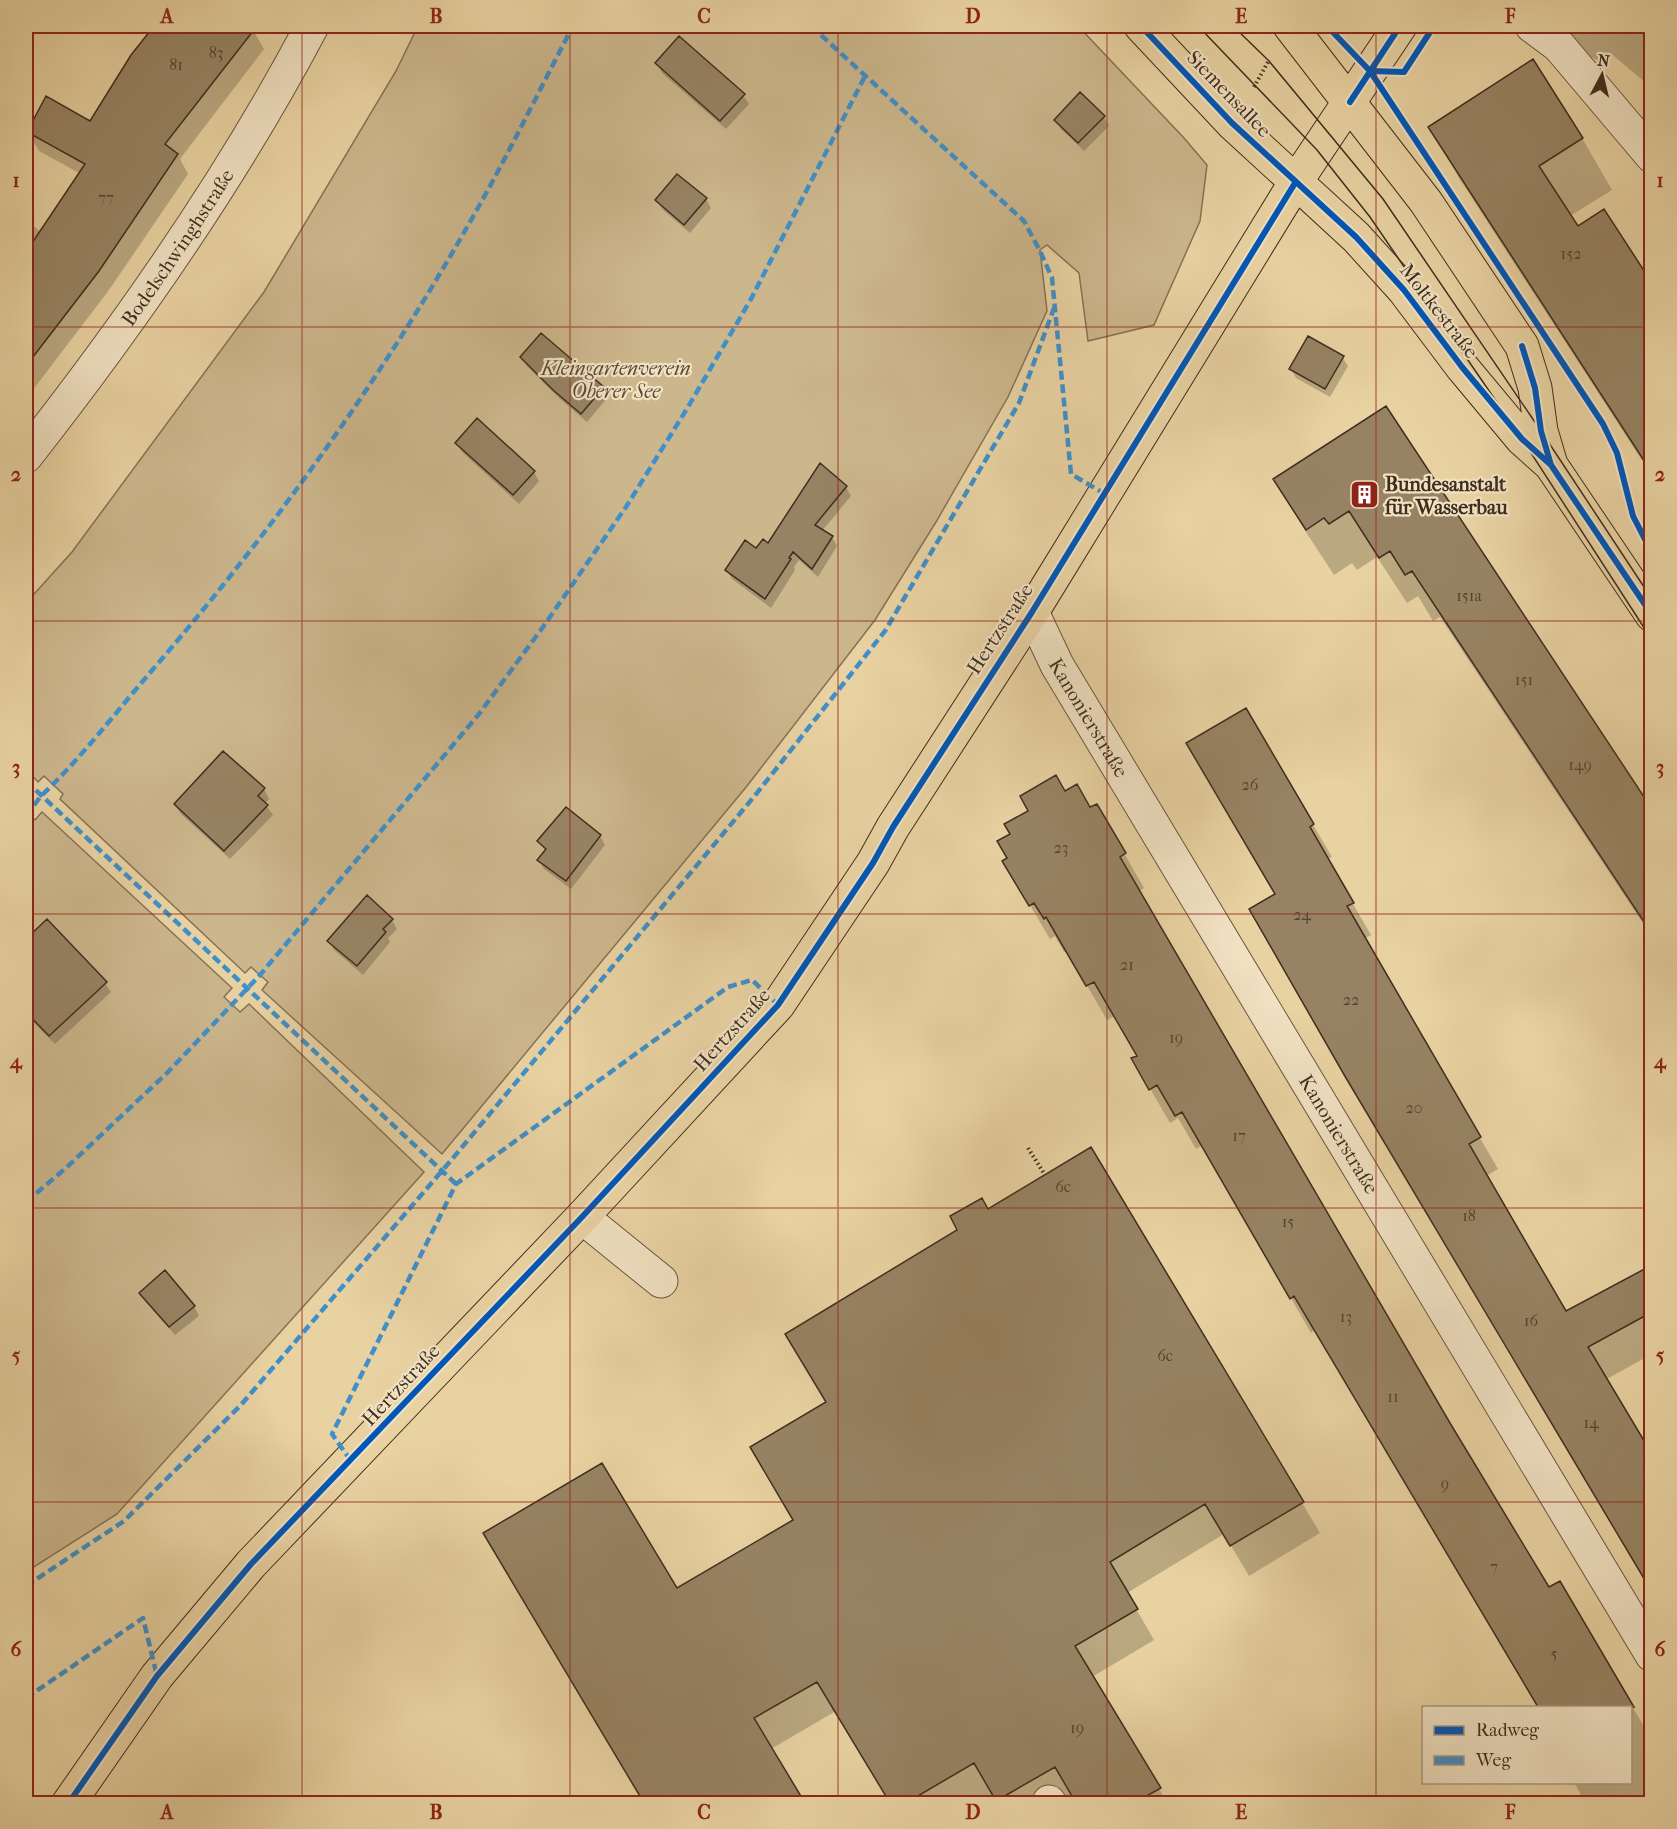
<svg xmlns="http://www.w3.org/2000/svg" width="1677" height="1829" viewBox="0 0 1677 1829" font-family="'IM FELL French Canon',serif">
<style>
.green{fill:#ccb68c;stroke:#867255;stroke-width:1.5}
.shadow{fill:#0003}
.building{fill:#978363;stroke:#3f2e1e;stroke-width:1.5}
.lines{fill:none;stroke-linecap:round;stroke-linejoin:round}
.minor-casing{stroke:#6a573f;stroke-width:35}
.major-casing{stroke:#3f2e1e;stroke-width:35}
.path{stroke:#3f2e1e;stroke-width:4;stroke-dasharray:1.5 3;stroke-linecap:butt}
.minor{stroke:#f1e2c3;stroke-width:33}
.major{stroke:#e9d2a2;stroke-width:33}
.tram{stroke:#3f2e1e;stroke-width:1.5}
.quiet{stroke:#3f90ca;stroke-width:4.5;stroke-dasharray:9 4.5;stroke-linecap:butt}
.cycleway-casing{stroke:#f1e2c3;stroke-width:10}
.cycleway{stroke:#0057b8;stroke-width:6}
.grid{fill:none;stroke:#8f2418;stroke-width:1.5;stroke-opacity:0.55}
.labels{text-anchor:middle;dominant-baseline:central;stroke-width:4.5;stroke-linejoin:round;paint-order:stroke}
.number-label{font-size:16px;fill:#55432f}
.street-label{font-size:20px;fill:#3f2e1e;stroke:#f1e2c3}
.park-label{font-size:20px;font-style:italic;fill:#5b4934;stroke:#f1e2c3}
.poi-label{font-size:20px;font-weight:bold;fill:#3f2e1e;stroke:#f1e2c3;text-anchor:start}
.neatline{fill:none;stroke:#8f2418;stroke-width:2}
.grid-label{font-size:20px;text-anchor:middle;font-weight:bold;fill:#8f2418}
</style>
<rect width="100%" height="100%" fill="#e9d2a2"/>
<filter id="stains"><feTurbulence type="fractalNoise" baseFrequency=".00333" numOctaves="4"/><feColorMatrix values="0 0 0 0 .2 0 0 0 0 .09 0 0 0 0 .02 0 0 0 .5 -.17"/></filter>
<radialGradient id="worn" r=".72"><stop offset=".6" stop-color="#630" stop-opacity="0"/><stop offset="1" stop-color="#630" stop-opacity=".3"/></radialGradient>
<!-- green -->
<path class="green" d="M418,26h660l106,112 23,27 -7,56 -46,104 -66,16 -9,-68 -32,-28 -7,5 7,61 -39,86 -72,125 -61,98 -128,166 -305,368 -180,-164 6,-8 -17,-15 -6,6 -185,-174 3,-5 -19,-18 -6,6 -12,-13v-166l46,-51 192,-260 132,-221z
M26,811l9,9 7,-8 190,176 -8,9 16,15 9,-8 175,168 -307,342 -91,58z"/>
<!-- shadow -->
<path class="shadow" d="M156,26h91l6,4 11,19 -84,110 8,15 -79,116 -83,109v-179l15,12 40,-58 -42,-23 -11,-19 63,-9 41,-67z
M1539,26h113v62l-43,-36 -7,11z
M657,63l86,32 6,9 -23,25 -64,-56z
M1104,117l5,9 -25,25 -23,-22 -5,-9z
M1430,127l152,11 30,52 -42,26 7,12 75,57v191l-193,-298z
M706,199l5,9 -21,25 -28,-24 -5,-9z
M521,357l82,31 5,9 -21,25 -27,-23 -33,-33z
M1342,357l6,9 -18,31 -34,-19 -5,-9z
M1385,408l267,403v126l-212,-320 -7,4 -15,-25 -11,7 -30,-46 -20,13 -5,-7 -18,12 -32,-49 -27,-46z
M457,444l77,28 5,9 -20,23 -56,-51z
M846,487l5,9 -29,35 10,6 5,9 -19,31 -19,-17 -5,7 1,3 -24,38 -39,-29 -5,-9 42,-25z
M1246,710l86,147 -5,2 44,76 -7,4 134,230 -12,7 80,137 86,-46v87l-47,26 -329,-485z
M223,753l41,36 5,10 -4,5 8,11 -43,44 -49,-45 -6,-9z
M1065,793l25,16 7,-3 47,82 -6,4 311,532 99,165 11,-6 93,157v64h-66l-12,-22h56v-74h-91l-224,-379 -4,4 -108,-188 -7,4 -18,-31 -8,5 -37,-64 6,-3 -24,-40 -8,4 -40,-69 -3,1 -9,-16 -5,3 -46,-78 5,-3 3,-23z
M600,836l5,9 -34,44 -27,-20 -5,-9 7,-8 -7,-11z
M392,920l5,9 -9,9 2,4 -27,33 -29,-25 -5,-9z
M47,921l58,62 6,9 -56,52 -29,-29v-74z
M1090,1149l230,384 -71,43 -25,-42 -97,59 27,47 -62,37 76,127h-91l-4,-7 -11,7h-171l-55,-93 -65,38 32,55h-158l-142,-240 173,26 118,-70 34,-117 160,-192z
M141,1293l53,13 5,10 -24,19 -29,-33z"/>
<!-- building -->
<path class="building" d="M154,26h103l-92,118 13,10 -79,117 -73,95v-114l59,-88 -58,-32 19,-36 44,25 41,-66z
M679,36l66,58 -25,27 -65,-58z
M1533,59l50,79 -44,28 39,60 26,-17 48,74v190l-224,-346z
M1080,92l25,24 -27,27 -24,-23z
M677,174l30,24 -23,27 -29,-25z
M541,333l63,54 -23,27 -28,-24 -33,-33z
M1308,336l36,20 -19,33 -36,-20z
M1386,406l266,403v125l-240,-363 -7,4 -15,-24 -11,7 -30,-47 -20,13 -5,-6 -18,12 -33,-51z
M477,418l58,53 -22,24 -58,-52z
M820,463l27,23 -32,39 18,11 -21,33 -19,-17 -4,6 2,1 -26,40 -40,-29 20,-30 11,8 7,-9 5,4z
M1246,708l68,116 -4,3 44,76 -7,3 134,231 -12,7 97,167 86,-46v47l-64,35 64,107v138l-306,-514 -97,-169 26,-15 -89,-151z
M223,751l42,37 -7,8 10,9 -44,46 -50,-47z
M1056,775l9,16 12,-7 13,23 7,-3 29,49 -6,4 330,566 99,164 11,-6 74,126h-96l-244,-411 -4,3 -108,-187 -7,4 -18,-31 -8,5 -18,-32 6,-2 -43,-74 -8,4 -40,-69 -2,2 -10,-16 -5,3 -27,-45 5,-3 -10,-17 13,-7 -6,-10 24,-13 -8,-15z
M566,807l35,28 -35,46 -29,-21 9,-11 -9,-8z
M367,895l26,24 -10,10 3,3 -29,34 -30,-25z
M47,919l60,63 -58,54 -23,-24v-73z
M1091,1147l213,355 -74,44 -25,-42 -95,58 28,47 -63,37 86,142 -27,15h-58l-21,-36 -59,34 -22,-38 -68,40h-16l-73,-121 -63,36 51,85h-161l-161,-270 119,-70 75,125 116,-68 -43,-73 76,-45 -41,-68 172,-104 -7,-14 32,-18 6,11z
M165,1270l30,36 -26,21 -30,-34z"/>
<g class="lines">
<defs>
<g id="minor">
<path d="M1532,26l27,20 93,110"/>
<path id="s1" d="M26,456c106,-135 206,-278 286,-430"/>
<path id="s2" d="M1032,612l25,53 595,990"/>
<path d="M582,1217l79,64"/>
<path d="M1049,1802l1,2"/>
</g>
<path id="major" d="M1141,26l91,97 124,114 48,53 58,77 60,72 29,26 101,150
M1290,26l136,176 96,144 13,42 6,43 10,34
M68,1804l89,-128 94,-112 331,-347 196,-212 95,-142 20,-36 139,-215 263,-429 105,-157"/>
</defs>
<!-- minor casing -->
<use href="#minor" class="minor-casing"/>
<!-- major casing -->
<use href="#major" class="major-casing"/>
<!-- path -->
<path class="path" d="M1254,87l14,-25
M1028,1148l17,27"/>
<!-- minor -->
<use href="#minor" class="minor"/>
<!-- major -->
<use href="#major" class="major"/>
<!-- tram -->
<path class="tram" d="M1198,26l119,124 53,67 152,222 130,201
M1233,26l36,35 114,138 158,232 111,168"/>
<!-- quiet -->
<path class="quiet" d="M811,26l213,195 16,30 12,27 19,196 34,20
M26,781l430,403
M26,816l15,-20c39,-37 72,-80 107,-121 125,-144 238,-302 331,-469 33,-59 63,-121 94,-180
M26,1202l41,-35 100,-94 93,-98 219,-261 64,-87 83,-120 62,-100 63,-108 114,-223
M351,1461l-19,-27 124,-250 272,-197 24,-7 26,25
M26,1586l98,-65 116,-115 213,-248 304,-365 128,-162 134,-228 35,-95
M26,1698l117,-80 14,58"/>
<defs>
<path id="cycleway" d="M1141,26l91,97 124,114 48,53 58,77 60,72 29,26 101,150
M1327,26l43,45 233,353 14,29 16,63 19,37
M1370,71l34,1 30,-46
M1350,102l50,-76
M1522,346l13,42 6,43 10,34
M68,1804l89,-128 94,-112 331,-347 196,-212 95,-142 20,-36 139,-215 263,-429"/>
</defs>
<!-- cycleway casing -->
<use href="#cycleway" class="cycleway-casing"/>
<!-- cycleway -->
<use href="#cycleway" class="cycleway"/>
</g>
<!-- grid -->
<path class="grid" d="M302,26v1778M570,26v1778M838,26v1778M1107,26v1778M1376,26v1778M26,327h1626M26,621h1626M26,914h1626M26,1208h1626M26,1502h1626"/>
<!-- icons -->
<defs>
<symbol id="building-square" viewBox="-11 -11 22 22"><rect x="-9" y="-9" width="18" height="18" rx="4" fill="#8f2418" stroke="#f1e2c3"/><path d="M-4-6H4V6H1V3H-1V6H-4ZM-2.5-4.3h1.7v1.8h-1.7ZM.8-4.3h1.7v1.8H.8ZM-2.5-1h1.7V.8h-1.7ZM.8-1h1.7V.8H.8Z" fill="#fff"/></symbol>
</defs>
<g fill-rule="evenodd">
<use href="#building-square" x="1348" y="478" width="33" height="33"/>
</g>
<g class="labels">
<!-- number labels -->
<g class="number-label">
<text x="216" y="52">83</text>
<text x="176" y="64">81</text>
<text x="106" y="197">77</text>
<text x="1571" y="253">152</text>
<text x="1469" y="595">151a</text>
<text x="1524" y="679">151</text>
<text x="1580" y="764">149</text>
<text x="1250" y="784">26</text>
<text x="1061" y="847">23</text>
<text x="1302" y="914">24</text>
<text x="1127" y="964">21</text>
<text x="1351" y="999">22</text>
<text x="1176" y="1037">19</text>
<text x="1414" y="1107">20</text>
<text x="1239" y="1135">17</text>
<text x="1063" y="1186">6c</text>
<text x="1469" y="1215">18</text>
<text x="1288" y="1221">15</text>
<text x="1346" y="1316">13</text>
<text x="1531" y="1320">16</text>
<text x="1165" y="1355">6c</text>
<text x="1393" y="1396">11</text>
<text x="1591" y="1422">14</text>
<text x="1445" y="1483">9</text>
<text x="1494" y="1566">7</text>
<text x="1554" y="1653">5</text>
<text x="1077" y="1727">19</text>
</g>
<!-- street labels -->
<g class="street-label">
<text transform="translate(1229 94) rotate(46)">Siemensallee</text>
<text stroke="none"><textPath href="#s1" startOffset="258">Bodelschwinghstraße</textPath></text>
<text transform="translate(1439 311) rotate(52)">Moltkestraße</text>
<text transform="translate(1000 629) rotate(-57)">Hertzstraße</text>
<text stroke="none"><textPath href="#s2" startOffset="120">Kanonierstraße</textPath></text>
<text transform="translate(732 1030) rotate(-48)">Hertzstraße</text>
<text stroke="none"><textPath href="#s2" startOffset="606">Kanonierstraße</textPath></text>
<text transform="translate(401 1385) rotate(-47)">Hertzstraße</text>
</g>
<!-- park labels -->
<g class="park-label">
<text x="616" y="368">Kleingartenverein<tspan x="616" dy="23">Oberer See</tspan></text>
</g>
<!-- poi labels -->
<g class="poi-label">
<text x="1385" y="484">Bundesanstalt<tspan x="1385" dy="23">für Wasserbau</tspan></text>
</g>
</g>
<!-- margin -->
<rect width="1677" height="1829" fill="none" stroke="#e9d2a2" stroke-width="66"/>
<!-- legend -->
<rect x="1422" y="1706" width="210" height="78" fill="#f1e2c3" stroke="#aa9a81" stroke-width="1.5"/>
<rect x="1434" y="1726" width="30" height="9" fill="#0057b8" stroke="#aa9a81" stroke-width="1.5"/>
<text x="1476" y="1736" font-size="18" fill="#3f2e1e">Radweg</text>
<rect x="1434" y="1756" width="30" height="9" fill="#3f90ca" stroke="#aa9a81" stroke-width="1.5"/>
<text x="1476" y="1766" font-size="18" fill="#3f2e1e">Weg</text>
<!-- north arrow -->
<g transform="translate(1602 75) rotate(7)" stroke="#f1e2c3" stroke-width="4.5" paint-order="stroke">
<path d="M0-4.5L10 22L0 15L-10 22Z" fill="#3f2e1e"/>
<text y="-9" font-size="16" font-weight="bold" text-anchor="middle" fill="#3f2e1e">N</text>
</g>
<rect x="33" y="33" width="1611" height="1763" class="neatline"/>
<g class="grid-label">
<text x="167" y="23">A</text>
<text x="436" y="23">B</text>
<text x="704" y="23">C</text>
<text x="973" y="23">D</text>
<text x="1241" y="23">E</text>
<text x="1510" y="23">F</text>
<text x="16" y="187">1</text>
<text x="1660" y="187">1</text>
<text x="16" y="481">2</text>
<text x="1660" y="481">2</text>
<text x="16" y="774">3</text>
<text x="1660" y="774">3</text>
<text x="16" y="1068">4</text>
<text x="1660" y="1068">4</text>
<text x="16" y="1362">5</text>
<text x="1660" y="1362">5</text>
<text x="16" y="1656">6</text>
<text x="1660" y="1656">6</text>
<text x="167" y="1819">A</text>
<text x="436" y="1819">B</text>
<text x="704" y="1819">C</text>
<text x="973" y="1819">D</text>
<text x="1241" y="1819">E</text>
<text x="1510" y="1819">F</text>
</g>
<rect width="100%" height="100%" filter="url(#stains)"/>
<rect width="100%" height="100%" fill="url(#worn)"/>
</svg>
